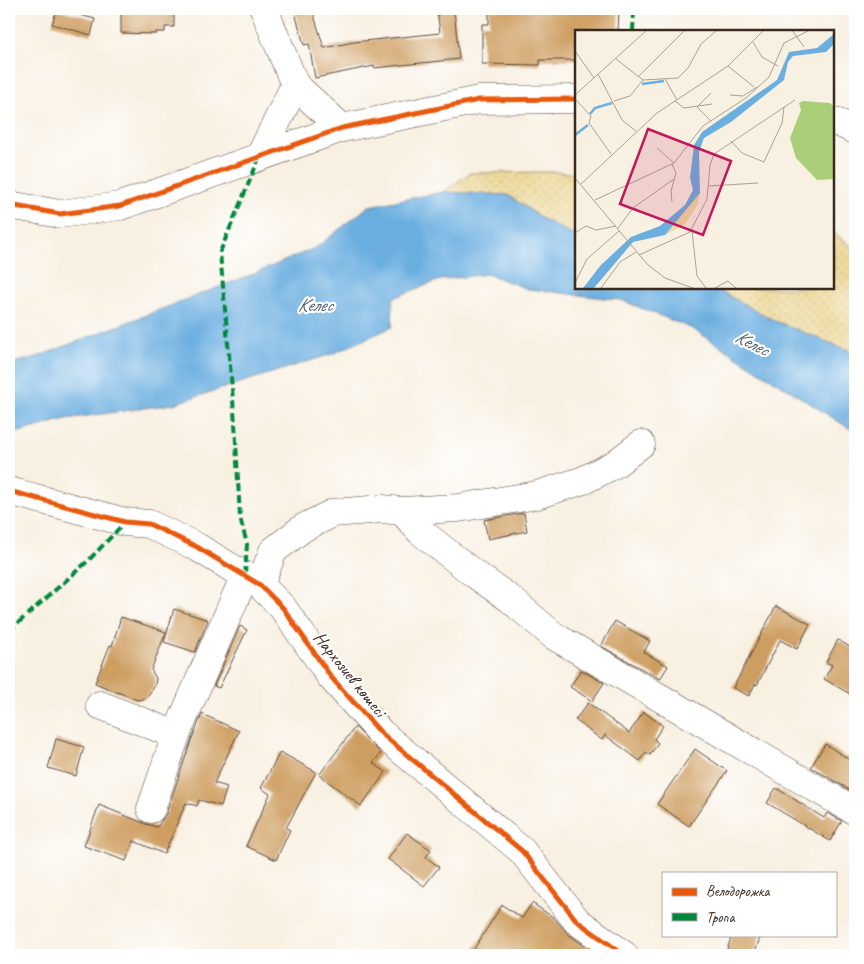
<svg xmlns="http://www.w3.org/2000/svg" width="864" height="964" viewBox="0 0 864 964" font-family="Caveat,sans-serif">
<style>
.sand{fill:url(#sand-dots);stroke:#94825e}
.water{fill:#6baee0;stroke:#536c7f}
.building{fill:#ce9e61}
.lines{fill:none;stroke-linecap:round;stroke-linejoin:round}
.minor-casing{stroke:#57483b;stroke-width:29}
.minor{stroke:#fff;stroke-width:28}
.quiet{stroke:#00873e;stroke-width:4;stroke-dasharray:8 4;stroke-linecap:butt}
.cycleway-casing{stroke:#fff;stroke-width:8}
.cycleway{stroke:#e8590c;stroke-width:5}
.labels{text-anchor:middle;dominant-baseline:central;stroke-width:4.5;stroke-linejoin:round;paint-order:stroke}
.street-label{font-size:18px;fill:#3b2a1e;stroke:#fff}
.water-label{font-size:19px;font-style:italic;fill:#4e5f6c;stroke:#fff}
.inset-river{fill:none;stroke:#6baee0;stroke-width:2.5}
.inset-road{fill:none;stroke:#aca193;stroke-width:1}
.view{fill:#c2185b;fill-opacity:0.15;stroke:#c2185b;stroke-width:2.5}
.inset-edge{fill:none;stroke:#3b2a1e;stroke-width:2.5}
</style>
<defs>
<pattern id="sand-dots" width="8" height="8" patternUnits="userSpaceOnUse" patternTransform="scale(1.25)"><rect width="8" height="8" fill="#eeda9e"/><path d="M2 2h.1M6 6h.1" fill="none" stroke="#cdbb88" stroke-width="1.8" stroke-linecap="round"/></pattern>
</defs>
<rect width="100%" height="100%" fill="#fff"/>
<filter id="ink" filterUnits="userSpaceOnUse"><feTurbulence type="fractalNoise" baseFrequency=".02" numOctaves="2"/><feDisplacementMap in="SourceGraphic" scale="10" xChannelSelector="R" yChannelSelector="G"/><feConvolveMatrix kernelMatrix="1 2 1 2 8 2 1 2 1" color-interpolation-filters="sRGB"/></filter>
<filter id="wash" filterUnits="userSpaceOnUse"><feTurbulence type="fractalNoise" baseFrequency=".0096" numOctaves="4" result="noise"/><feDisplacementMap in="SourceGraphic" scale="20" xChannelSelector="R" yChannelSelector="G"/><feGaussianBlur stdDeviation="1.12" result="paint"/><feColorMatrix in="noise" values="0 0 0 0 0 0 0 0 0 0 0 0 0 0 0 0 0 1.4 0 .05"/><feComposite in="paint" operator="in"/></filter>
<g filter="url(#wash)">
<rect width="100%" height="100%" fill="#f8f0e1"/>
<!-- sand -->
<path class="sand" d="M558,172l18,2v62l-30,-15 -38,-26 -65,-3 27,-19z
M833,232l22,17v104l-80,-32 -60,-33h118z"/>
<!-- water -->
<path class="water" d="M443,192l65,3 38,26 30,15v52h139l60,33 80,32v79l-162,-103 -72,-29 -93,-11 -41,-15 -47,6 -47,18 -1,29 -60,27 -159,50 -107,15 -57,16v-71l25,-6 224,-86 59,-25 52,-41z"/>
<g id="blocks">
<!-- building -->
<path class="building" d="M57,9l38,10 -4,16 -39,-11z
M294,9h18l12,39 30,-6 86,-9 -3,-24h17l5,50 -85,9v-2l-59,12 -6,-34 -5,1z
M489,9h130l-1,22h-42v29h-36v5l-58,-1v-40h7z
M121,10l53,1v16h-9v5h-9v2l-35,-1z
M524,513l3,18 -39,8 -4,-19z
M776,606l34,18 -13,25 -17,-9 -23,45 -2,-1 -6,12 -16,-8z
M174,609l34,11 -13,32 -31,-10z
M121,617l45,15 -15,38 5,8 -1,7 -6,10 -6,4 -6,1 -42,-17 15,-38 2,1z
M615,621l35,20 -6,11 24,14 -8,13 -59,-33z
M240,626l7,4 -28,58 -5,-2z
M838,640l17,10v36l-5,8 -26,-15 8,-14 -6,-3z
M581,670l23,13 -12,18 -22,-14z
M588,703l41,30 15,-21 19,14 -9,13 4,4 -8,12 -4,-3 -6,9 -35,-26 -3,5 -27,-20z
M202,714l37,17 -25,52 13,4 -6,19 -22,-6 -2,6 -11,-3 -22,51 -30,-13 -8,20 -42,-15 15,-41 47,19 11,3 9,-13 25,-73z
M355,727l26,26 -8,10 13,9 -25,34 -42,-31z
M56,739l28,8 -8,29 -28,-8z
M825,744l30,19v30l-44,-26z
M695,749l32,22 -38,55 -32,-22z
M280,752l36,20 -30,56 4,2 -14,30 -30,-14 24,-52 -9,-6z
M776,788l48,30 3,-5 15,8 -12,20 -63,-38z
M407,833l24,17 -5,7 13,10 -15,19 -36,-27z
M532,903l22,15 14,16 30,21h-128l32,-50 20,13z
M732,935h29l-7,20h-29z"/>
</g>
</g>
<g filter="url(#ink)">
<use href="#blocks" fill-opacity="0" stroke="#57483b" stroke-width="1"/>
<g class="lines">
<defs>
<path id="minor" d="M264,9l31,76 47,43
M833,122l6,1 16,7
M260,156l35,-71
M9,205l51,9 60,-8 222,-78 137,-28 97,-1
M9,491l116,31 24,2 48,23 63,38 23,23 48,69 50,56 141,118 55,70 47,34
M402,511l18,20 53,42 36,25 45,38 301,175
M260,585l13,-34 30,-23 30,-15 49,-4 20,2 56,-3 79,-13 47,-15 31,-16 26,-20
M100,705l76,30
M151,809l25,-74 69,-160"/>
</defs>
<!-- minor casing -->
<use href="#minor" class="minor-casing"/>
<!-- minor -->
<use href="#minor" class="minor"/>
<!-- quiet -->
<path class="quiet" d="M633,31l1,-22
M245,575l2,-31 -7,-26 -5,-95 -15,-171 40,-96
M9,631l80,-71 36,-38"/>
<defs>
<path id="cycleway" d="M9,205l51,9 60,-8 222,-78 137,-28 97,-1
M9,491l116,31 24,2 48,23 63,38 23,23 48,69 50,56 141,118 55,70 47,34"/>
</defs>
<!-- cycleway casing -->
<use href="#cycleway" class="cycleway-casing"/>
<!-- cycleway -->
<use href="#cycleway" class="cycleway"/>
</g>
</g>
<g class="labels">
<!-- street labels -->
<g class="street-label">
<text transform="translate(350 674) rotate(51)">Нархозиев көшесі</text>
</g>
<!-- water labels -->
<g class="water-label">
<text x="315" y="305">Келес</text>
<text transform="translate(752 343) rotate(27)">Келес</text>
</g>
</g>
<!-- overview -->
<g transform="translate(575 30)">
<rect width="259" height="259" fill="#f8f0e1"/>
<path d="M125,163l-2,11 -13,20 -20,11z" fill="#eeda9e"/>
<path d="M228,71l27,2 4,4v72l-17,1 -21,-22 -6,-20 11,-28 -2,-7z" fill="#abcf78"/>
<path d="M259,4v10l-8,8 -33,4 -5,6 -4,18 -53,42 -27,16 -5,14 1,41 -35,42 -32,7 -39,46h-11l18,-23 30,-28 29,-11 25,-21 8,-15 -3,-12 4,-33 8,-13 75,-52 12,-28 28,-4z" fill="#6baee0"/>
<path class="inset-river" d="M67,54l22,-3M15,84l5,-6 17,-5M0,105l13,-10"/>
<path class="inset-road" d="M217,0l12,17M178,12l9,15 16,9M0,21l19,27M41,29l27,21 35,-2 10,-10 13,-24 16,-14M153,36l26,21M23,44l24,46 14,11M64,46l46,-46M90,49l12,21M0,65l72,-65M155,65l13,1 14,-9M0,69l16,17 -2,7 22,31M39,71l16,-5 13,-16M100,71l9,7 28,-4M122,77l14,-14M122,77l14,14M156,111l11,12 22,9 18,-39 2,-16M82,118l17,15M0,148l72,86 18,14 28,10M6,154l76,-71 71,-47 36,-36M134,156l49,-3M20,170l79,-37 29,-37 43,-28 23,-21 15,-34 26,-13M97,172l-1,-11 5,-18 -4,-9M43,198l15,-20 41,-29M117,201l5,45 9,12M0,203l11,-7 10,4 20,-4M64,225l51,-23 17,-33 3,-34 4,-11 81,-54M0,253l12,-24 32,-28M26,258l19,-26 16,-10M140,258l13,-7 8,7"/>
<path class="view" d="M73,99l83,32 -28,74 -83,-31z"/>
<rect width="259" height="259" class="inset-edge"/>
</g>
<!-- margin -->
<rect width="864" height="964" fill="none" stroke="#fff" stroke-width="30"/>
<!-- legend -->
<rect x="662" y="872" width="175" height="65" fill="#ffffff" stroke="#b1aaa5"/>
<rect x="672" y="888" width="25" height="8" fill="#e8590c" stroke="#b1aaa5"/>
<text x="706" y="896" font-size="15" fill="#3b2a1e">Велодорожка</text>
<rect x="672" y="913" width="25" height="8" fill="#00873e" stroke="#b1aaa5"/>
<text x="706" y="922" font-size="15" fill="#3b2a1e">Тропа</text>
</svg>
